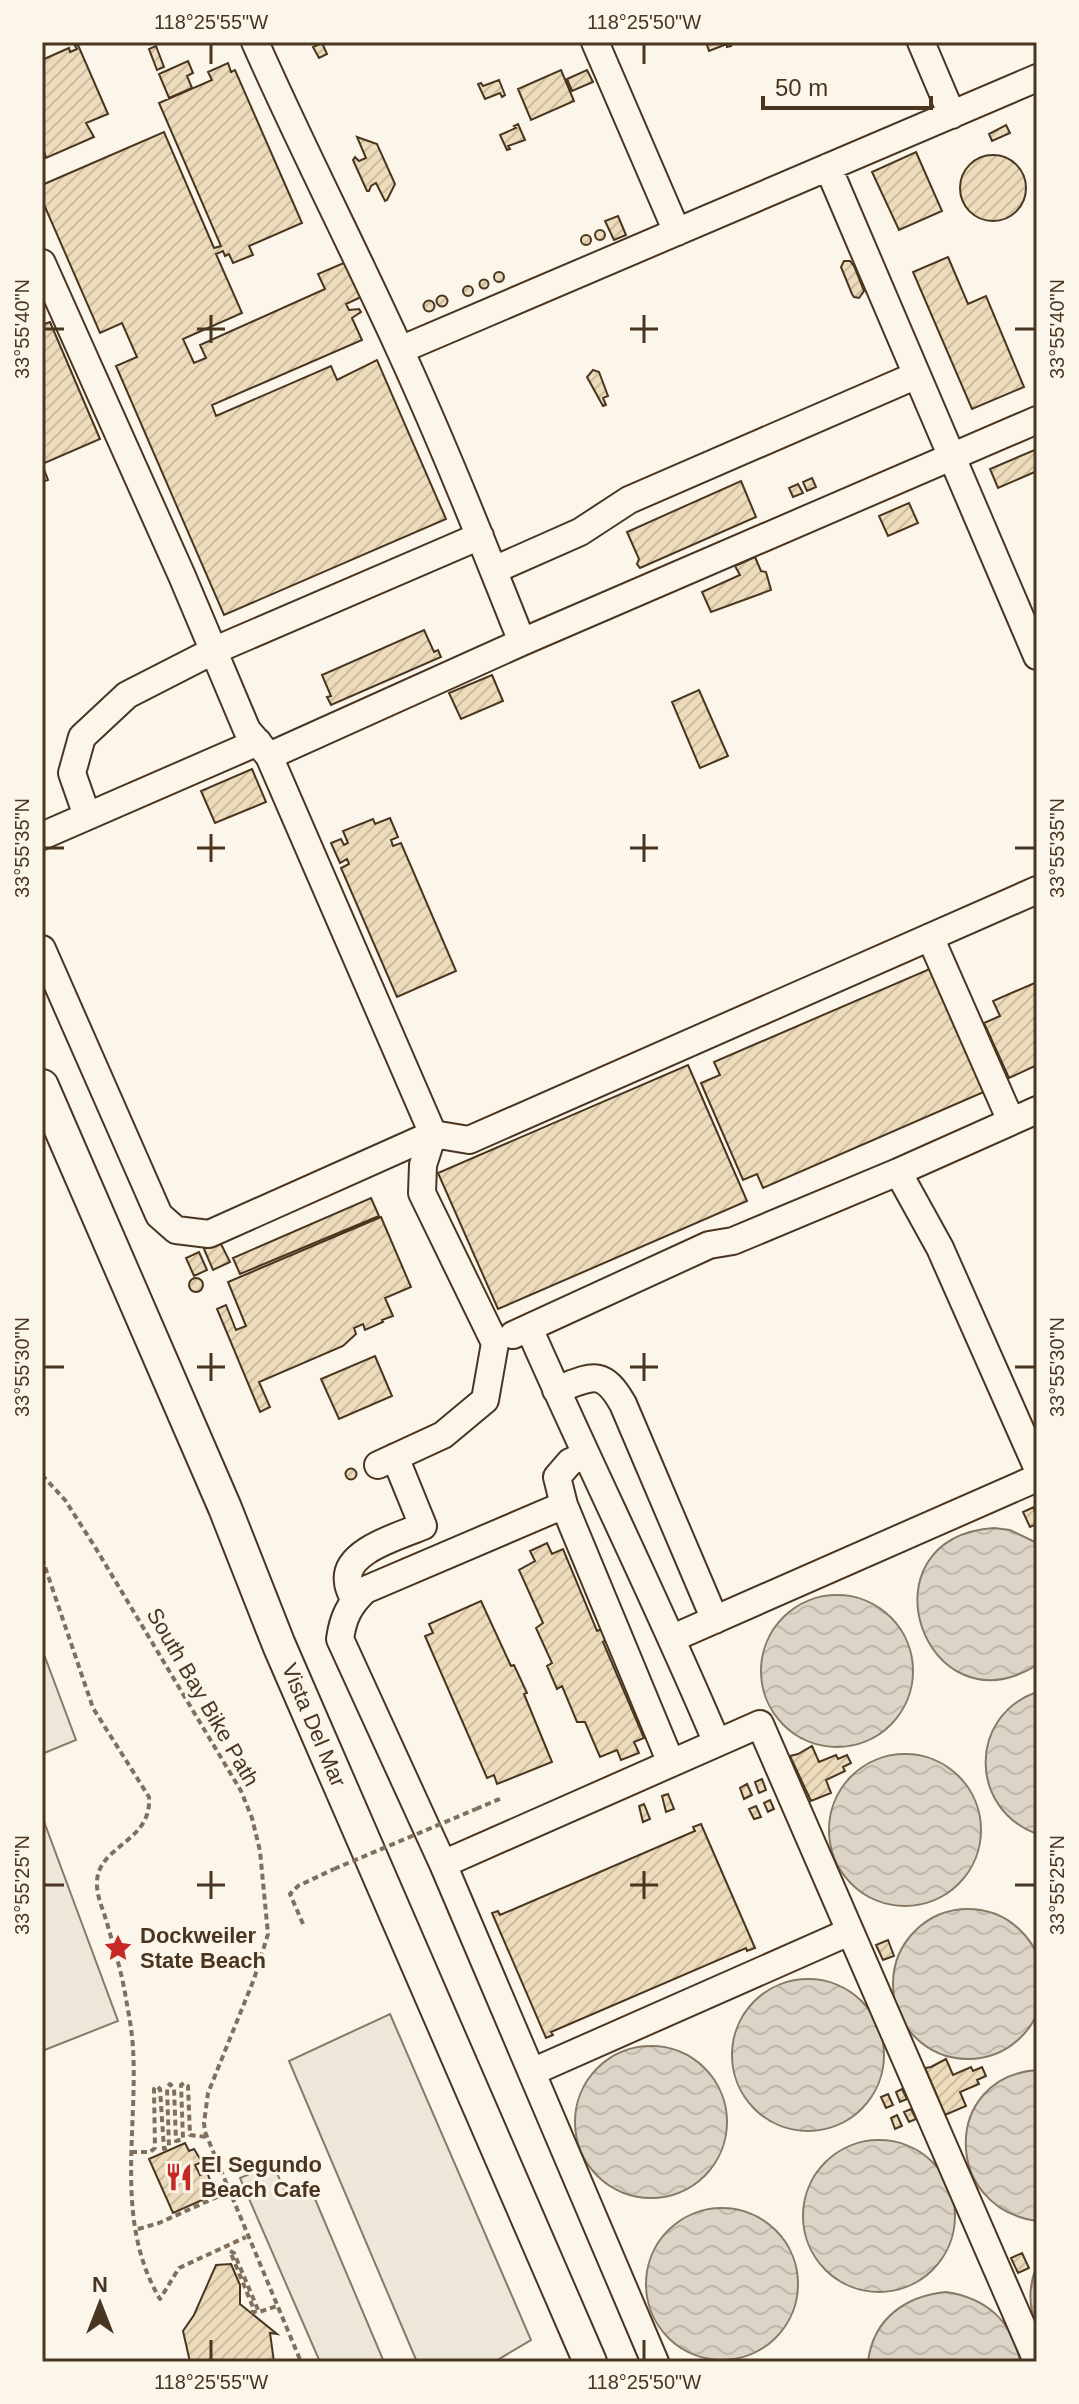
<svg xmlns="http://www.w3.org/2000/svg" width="1079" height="2404" viewBox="0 0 1079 2404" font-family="Arial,sans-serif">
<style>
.green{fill:#ede6d9;stroke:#887966;stroke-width:2}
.parking{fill:#ede7d9;stroke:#887966;stroke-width:2}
.water{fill:url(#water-waves);stroke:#887966;stroke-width:2}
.building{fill:url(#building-hatch);stroke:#4a3520;stroke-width:2}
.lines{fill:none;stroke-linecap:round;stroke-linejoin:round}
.minor-casing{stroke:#4a3520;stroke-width:30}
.major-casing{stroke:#4a3520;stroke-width:36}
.path{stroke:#7f6f5c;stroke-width:4;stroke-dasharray:6 4;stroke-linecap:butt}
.minor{stroke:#fbf6e9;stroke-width:26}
.major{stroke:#fbf6e9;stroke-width:32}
.path-bridge{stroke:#7f6f5c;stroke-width:4;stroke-dasharray:6 4;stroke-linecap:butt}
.ticks{fill:none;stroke:#4a3520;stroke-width:3}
.labels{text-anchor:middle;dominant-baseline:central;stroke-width:6;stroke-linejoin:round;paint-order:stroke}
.street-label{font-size:22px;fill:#4a3520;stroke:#fbf6e9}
.poi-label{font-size:22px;font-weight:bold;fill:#4a3520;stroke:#fbf6e9;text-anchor:start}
.neatline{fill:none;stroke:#4a3520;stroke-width:3}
.ticks-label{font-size:20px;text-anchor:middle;fill:#4a3520}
</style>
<defs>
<pattern id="water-waves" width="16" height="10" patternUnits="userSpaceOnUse" patternTransform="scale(2)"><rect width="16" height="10" fill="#dcd4c6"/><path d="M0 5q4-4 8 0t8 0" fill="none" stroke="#beb7aa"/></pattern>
<pattern id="building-hatch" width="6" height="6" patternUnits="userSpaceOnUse" patternTransform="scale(2)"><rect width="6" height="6" fill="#ecdcbc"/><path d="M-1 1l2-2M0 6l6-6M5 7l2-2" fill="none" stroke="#ccbda1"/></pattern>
</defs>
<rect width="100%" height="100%" fill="#fbf6e9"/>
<!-- green -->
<path class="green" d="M42,1649l34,91 -34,14z
M42,1816l76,205 -76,30z"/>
<!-- parking -->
<path class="parking" d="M390,2014l141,326 -37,22h-77l-128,-301z
M273,2164l14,32 23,-9 74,175h-64l-80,-184z"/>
<!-- water -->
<path class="water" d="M994,1528l16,2 27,13v122c-113,70 -180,-127 -43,-137z
M761 1671a76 76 0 1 1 152 0a76 76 0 1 1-152 0Z
M1037,1692v142c-68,-25 -69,-118 0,-142z
M829 1830a76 76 0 1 1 152 0a76 76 0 1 1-152 0Z
M893 1984a75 75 0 1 1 150 0a75 75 0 1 1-150 0Z
M732 2055a76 76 0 1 1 152 0a76 76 0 1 1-152 0Z
M575 2122a76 76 0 1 1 152 0a76 76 0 1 1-152 0Z
M1037,2070v151c-95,-13 -95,-144 0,-151z
M803 2216a76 76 0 1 1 152 0a76 76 0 1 1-152 0Z
M646 2284a76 76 0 1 1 152 0a76 76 0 1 1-152 0Z
M1037,2266v62c-8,-20 -9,-42 0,-62z
M946,2292c40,6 67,29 74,70h-152c5,-43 37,-66 78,-70z"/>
<!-- building -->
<path class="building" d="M706,42h23l2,4 -4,1v-3l-18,7z
M322,43l5,11 -8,4 -6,-11z
M78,45l30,69 -22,9 8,14 -48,21 -4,-14v-84l27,-12 1,4 7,-3 -2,-3z
M156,46l8,21 -7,3 -8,-21z
M188,61l5,12 -6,3 5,12 -23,10 -10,-24z
M228,63l3,9 4,-2 67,153 -53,23 4,9 -20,8 -4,-9 -4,2 -2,-5 -7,3 26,59 -59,26 11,24 12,-5 -6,-13 125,-56 -7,-15 28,-12 15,35 -15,7 3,6 10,-1 2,3 -9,6 10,22 -150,65 4,11 115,-50 6,14 40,-20 69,159 -222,96 -108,-249 21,-9 -15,-34 -22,10 -58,-133v-15l122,-53 50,116 7,-2 -62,-143 53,-23 -4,-8z
M561,70l13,31 -43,19 -13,-31z
M587,70l6,12 -21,9 -5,-12z
M499,80l6,15 -3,2 -2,-4 -15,6 -7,-15 3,-1 2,3z
M518,124l7,16 -17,6 2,3 -3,1 -7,-15 16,-7 -2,-2z
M1006,125l4,8 -18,8 -3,-7z
M357,137l20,7 18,40 -8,16 -2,1 -9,-18 -5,3 -2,5h-2l-14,-31 2,-3 4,4 7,-3z
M916,152l26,59 -43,19 -27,-58z
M960 188a33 33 0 1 1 66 0a33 33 0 1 1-66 0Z
M618,216l8,19 -12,5 -9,-19z
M595 235a5 5 0 1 1 10 0a5 5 0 1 1-10 0Z
M581 240a5 5 0 1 1 10 0a5 5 0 1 1-10 0Z
M948,257l20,47 18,-8 38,91 -52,22 -59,-137z
M844,261h6l4,5 10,25 -5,7 -5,-1 -2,-3 -11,-27z
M494 277a5 5 0 1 1 10 0a5 5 0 1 1-10 0Z
M479.5 284a4.5 4.5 0 1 1 9 0a4.5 4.5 0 1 1-9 0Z
M463 291a5 5 0 1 1 10 0a5 5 0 1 1-10 0Z
M436.5 301a5.5 5.5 0 1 1 11 0a5.5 5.5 0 1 1-11 0Z
M423.5 306a5.5 5.5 0 1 1 11 0a5.5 5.5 0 1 1-11 0Z
M50,322l50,117 -58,25 6,16 -6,2v-157z
M593,370l6,2 9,24 -5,2 3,7 -3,1 -16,-29z
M1037,449v22l-39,17 -8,-19z
M812,478l4,9 -9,4 -4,-9z
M741,481l15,36 -116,51 -3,-4 2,-5 -12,-27z
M798,484l5,9 -10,4 -4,-9z
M909,503l9,20 -30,13 -9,-20z
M755,557l6,14 5,1 5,18 -60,22 -9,-20 38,-17 -5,-9z
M424,630l10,22 4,-2 3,7 -110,48 -4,-8 4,-1 -9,-21z
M492,675l11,26 -42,18 -12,-26z
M699,690l29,66 -28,12 -28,-66z
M252,769l14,33 -51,21 -14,-32z
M390,818l8,19 -7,3 2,6 8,-3 55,128 -59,26 -56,-129 8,-4 -2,-5 -7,4 -9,-20 10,-4 3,6 4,-2 -5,-12 30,-12 2,5z
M932,968l54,123 -223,97 -6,-14 -14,6 -42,-97 19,-8 -6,-13z
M1037,982v83l-28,13 -25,-55 16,-7 -7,-15z
M688,1065l59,136 -249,108 -60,-136z
M371,1198l8,18 -139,58 -7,-16z
M381,1217l30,70 -26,11 8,18 -11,4 1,2 -18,8 -2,-6 -9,4 2,6 -13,12 -84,36 11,25 -10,5 -43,-103 9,-4 10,25 10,-4 -18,-44z
M220,1242l10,20 -17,8 -9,-21z
M199,1252l8,18 -13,6 -8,-18z
M189 1285a7 7 0 1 1 14 0a7 7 0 1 1-14 0Z
M375,1356l17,40 -53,23 -18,-40z
M345.5 1474a5.5 5.5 0 1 1 11 0a5.5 5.5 0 1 1-11 0Z
M1034,1507l3,17 -7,3 -7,-15z
M547,1543l5,11 11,-5 34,82 5,-2 5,11 -4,2 41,96 -10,4 5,11 -18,7 -4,-10 -17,7 -15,-35h-8l-15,-36 -5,3 -10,-23 5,-3 -16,-35 7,-5 -24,-53 16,-9 -5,-10z
M481,1601l30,65 3,-1 13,28 -3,1 28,68 -55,22 -3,-9 -7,3 -62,-142 8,-3 -4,-9z
M812,1746l7,16 17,-7 2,4 9,-4 4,8 -8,4 2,4 -19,9 5,13 -20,8 -21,-45 8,-2z
M762,1779l4,11 -7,3 -4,-11z
M747,1784l5,11 -8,4 -4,-11z
M668,1794l6,15 -8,3 -4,-16z
M770,1800l4,9 -6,3 -4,-9z
M644,1804l6,15 -7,3 -4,-16z
M756,1806l5,11 -7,2 -5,-10z
M701,1824l54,124 -8,3 -1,-3 -195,84 2,3 -7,3 -54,-125 6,-2 2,4 195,-84 -2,-4z
M888,1940l6,16 -11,4 -7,-15z
M946,2059l7,16 18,-8 2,4 9,-4 4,9 -9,4 2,4 -19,8 6,14 -21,9 -20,-47 6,-1z
M902,2089l5,10 -7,3 -4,-10z
M888,2094l5,11 -7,3 -5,-11z
M911,2109l5,10 -7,3 -5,-10z
M897,2115l5,11 -7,3 -4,-11z
M185,2143l4,8 5,-2 8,13 -7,3 5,10 7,-3 3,8 -3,1 3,6 -4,4 3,6 -36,16 -24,-54z
M1022,2253l7,15 -11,5 -7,-15z
M231,2264l9,21v19l37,30 -7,-1 4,29h-84l-7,-31 11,-16 22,-50z"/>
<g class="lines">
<defs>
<path id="minor" d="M255,42c46,104 98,205 145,308 44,96 83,194 122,292
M595,42l82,190
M921,42l31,73
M828,167l209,489
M42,263l140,313 65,154 22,26 164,378 -10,31 -1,28 73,150 -10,57 -42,35 -65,30
M400,350l637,-272
M494,570l86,-38 49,-32 288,-125
M269,756l253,-114 515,-222
M87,816l-15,-43 10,-36 45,-42 86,-44 267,-115
M42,836l216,-94
M930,937l81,184
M42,949l117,266 17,15 33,4 224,-100 36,6 568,-250
M898,1172l42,76 97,219
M513,1335l196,-90 24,-4 165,-69 139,-62
M556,1390c35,-13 46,-23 67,14l92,216
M585,1455l-15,7 -13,15 7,28 -199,85c-16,15 -22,28 -25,49l103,225 212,498
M564,1505l107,258
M354,1600c-2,-6 -6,-12 -6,-18 -5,-31 52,-46 75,-56l-28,-69
M673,1638l364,-160
M717,1743l43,-19 277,637
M443,1864l274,-121c-59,-140 -127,-276 -188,-415
M532,2072l317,-140"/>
<path id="major" d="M42,1086l183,422 54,137 311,717"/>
</defs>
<!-- minor casing -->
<use href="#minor" class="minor-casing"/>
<!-- major casing -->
<use href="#major" class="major-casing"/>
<!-- path -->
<path class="path" d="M42,1475l23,25 30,47 146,244 11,27 8,33 8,83 -14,45 -46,114 -4,30 1,9 96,230
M42,1558l51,150 56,89c3,45 -50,48 -52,84 -1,14 6,28 10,42 7,25 15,50 19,76 3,16 6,32 7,49 5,83 -19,174 27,251l19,-31 67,-31
M476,1809l26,-11
M303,1924l-13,-30 8,-8 36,-17
M131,2152h19l5,-4 -1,-59 3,-3 3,3 4,60 5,-2 -2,-60 3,-3 4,4 2,53 7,-2 -2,-54 3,-2 4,3 2,49 17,2
M138,2229l21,-6 69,-31
M251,2312h4l-25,-61 4,2 25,59 18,-6"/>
<!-- minor -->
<use href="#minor" class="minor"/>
<!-- major -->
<use href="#major" class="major"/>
<!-- path-bridge -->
<path class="path-bridge" d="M334,1869l142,-60"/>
</g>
<!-- ticks -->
<path class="ticks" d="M211,44v20M644,44v20M211,315v28M644,315v28M44,329h20M197,329h28M630,329h28M1015,329h20M211,834v28M644,834v28M44,848h20M197,848h28M630,848h28M1015,848h20M211,1353v28M644,1353v28M44,1367h20M197,1367h28M630,1367h28M1015,1367h20M211,1871v28M644,1871v28M44,1885h20M197,1885h28M630,1885h28M1015,1885h20M211,2340v20M644,2340v20"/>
<!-- icons -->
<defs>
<symbol id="sight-bare" viewBox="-9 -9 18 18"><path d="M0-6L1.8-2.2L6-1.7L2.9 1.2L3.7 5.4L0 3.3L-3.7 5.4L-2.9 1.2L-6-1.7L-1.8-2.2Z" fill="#c62828" stroke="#fbf6e9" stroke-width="2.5" paint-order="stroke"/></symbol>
<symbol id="restaurant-bare" viewBox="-9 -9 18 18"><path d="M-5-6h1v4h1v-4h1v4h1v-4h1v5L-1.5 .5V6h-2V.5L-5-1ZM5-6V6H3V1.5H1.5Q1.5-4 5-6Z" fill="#c62828" stroke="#fbf6e9" stroke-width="2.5" paint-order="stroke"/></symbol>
</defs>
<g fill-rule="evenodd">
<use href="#sight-bare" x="98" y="1928" width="40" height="40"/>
<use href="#restaurant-bare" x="159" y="2157" width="40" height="40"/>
</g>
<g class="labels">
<!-- street labels -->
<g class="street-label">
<text transform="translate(203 1697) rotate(60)">South Bay Bike Path</text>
<text transform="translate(314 1725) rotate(67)">Vista Del Mar</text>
</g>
<!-- poi labels -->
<g class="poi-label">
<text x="140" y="1935">Dockweiler<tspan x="140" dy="25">State Beach</tspan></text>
<text x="201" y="2164">El Segundo<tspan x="201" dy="25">Beach Cafe</tspan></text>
</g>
</g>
<!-- border -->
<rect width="1079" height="2404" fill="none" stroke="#fbf6e9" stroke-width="88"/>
<!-- north arrow -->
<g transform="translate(100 2304)" stroke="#fbf6e9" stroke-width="6" paint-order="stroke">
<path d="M0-6L14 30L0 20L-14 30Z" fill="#4a3520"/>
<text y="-12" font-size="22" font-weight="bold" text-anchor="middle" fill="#4a3520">N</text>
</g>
<!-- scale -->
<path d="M763 96v12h168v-12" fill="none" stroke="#4a3520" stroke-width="4"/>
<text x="775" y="96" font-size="24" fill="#4a3520" stroke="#fbf6e9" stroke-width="6" paint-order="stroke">50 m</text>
<rect x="44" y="44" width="991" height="2316" class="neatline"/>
<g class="ticks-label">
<text x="211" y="29">118°25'55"W</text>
<text x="644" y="29">118°25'50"W</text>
<text transform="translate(22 329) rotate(-90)" y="7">33°55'40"N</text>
<text transform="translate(1057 329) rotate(-90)" y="7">33°55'40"N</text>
<text transform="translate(22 848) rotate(-90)" y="7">33°55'35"N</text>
<text transform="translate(1057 848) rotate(-90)" y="7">33°55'35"N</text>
<text transform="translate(22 1367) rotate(-90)" y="7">33°55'30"N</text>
<text transform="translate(1057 1367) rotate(-90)" y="7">33°55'30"N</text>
<text transform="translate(22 1885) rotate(-90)" y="7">33°55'25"N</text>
<text transform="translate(1057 1885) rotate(-90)" y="7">33°55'25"N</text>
<text x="211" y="2389">118°25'55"W</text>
<text x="644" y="2389">118°25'50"W</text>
</g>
</svg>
